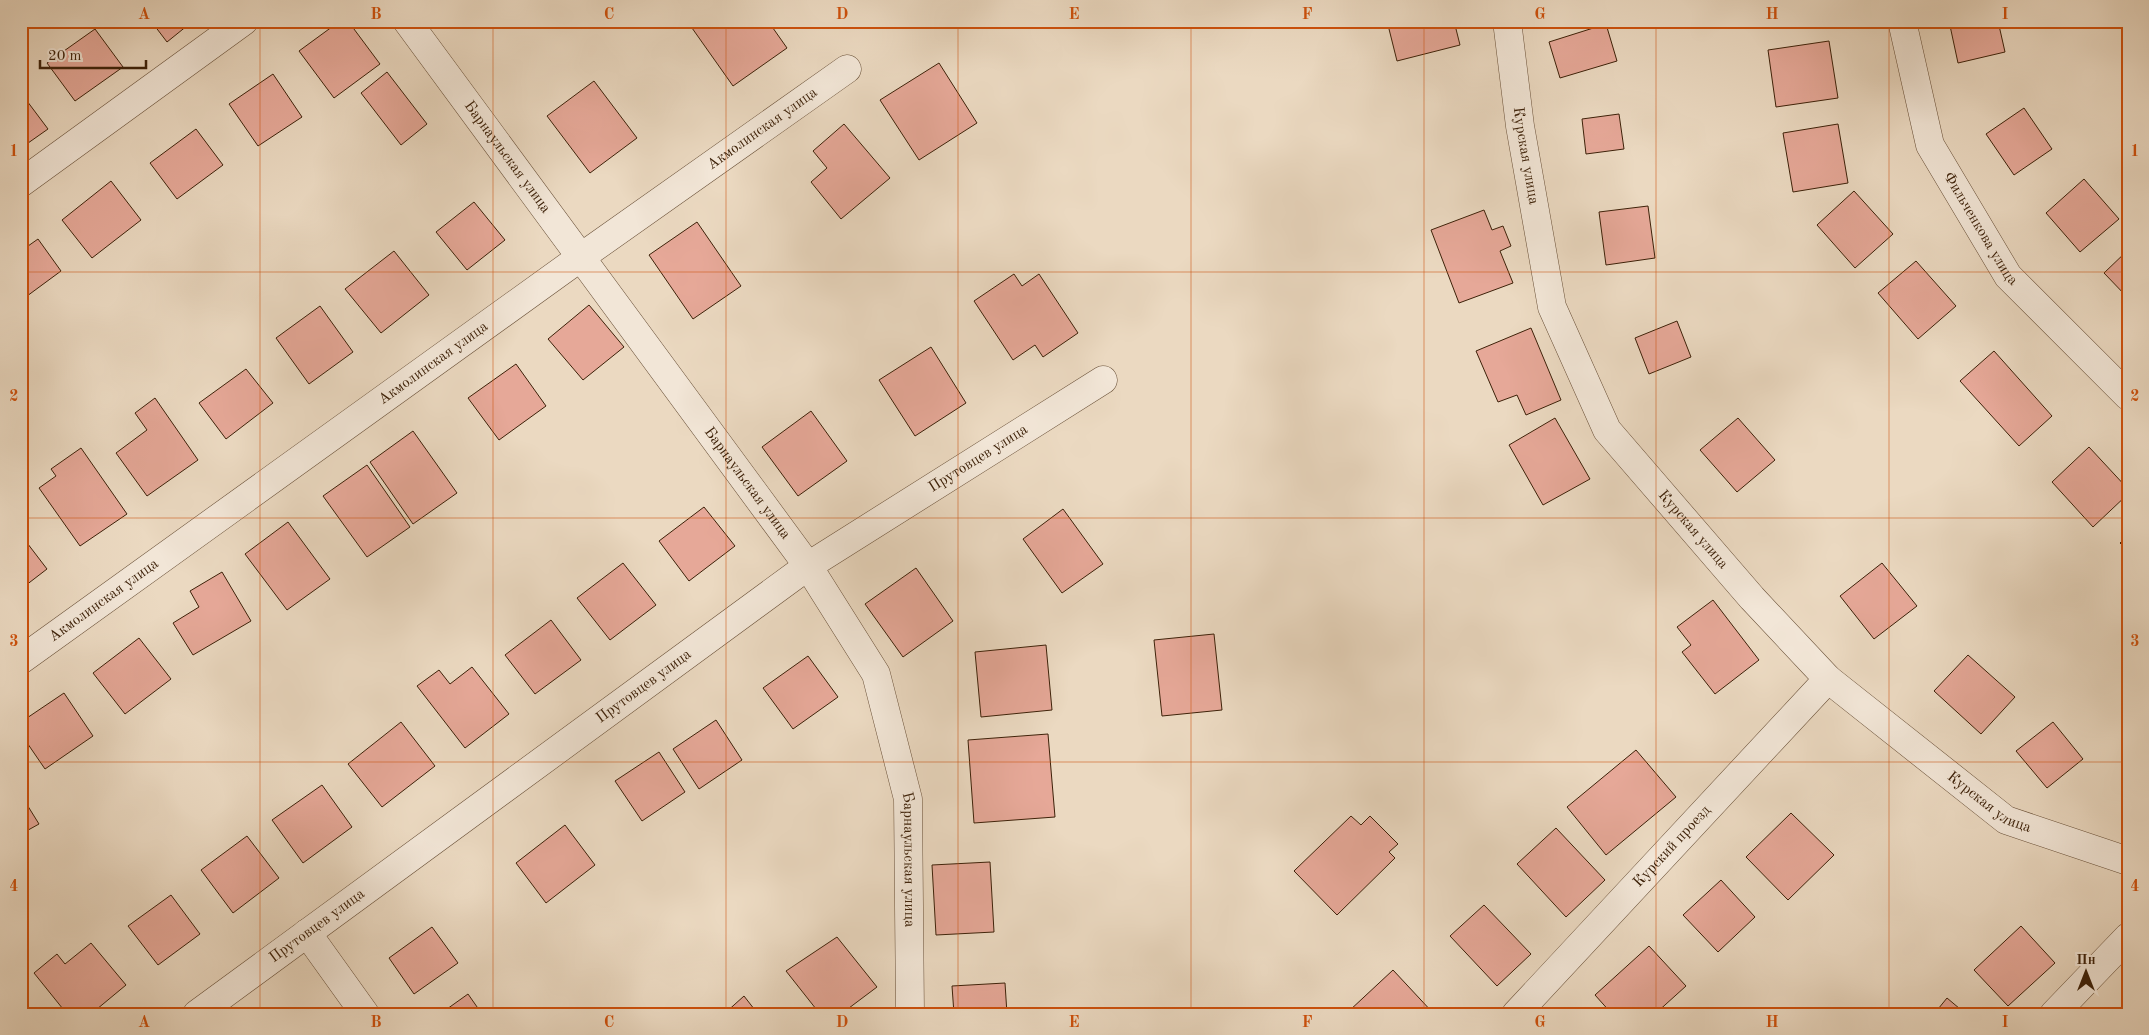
<svg xmlns="http://www.w3.org/2000/svg" width="2149" height="1035" viewBox="0 0 2149 1035" font-family="'Old Standard TT',serif">
<style>
.building{fill:#e6a898;stroke:#3d2109}
.lines{fill:none;stroke-linecap:round;stroke-linejoin:round}
.minor-casing{stroke:#684f37;stroke-width:29}
.minor{stroke:#f2e6d7;stroke-width:28}
.grid{fill:none;stroke:#ce510c;stroke-width:1;stroke-opacity:0.55}
.labels{text-anchor:middle;dominant-baseline:central;stroke-width:5;stroke-linejoin:round;paint-order:stroke}
.street-label{font-size:15px;fill:#3d2109;stroke:#f2e6d7}
.neatline{fill:none;stroke:#ce510c;stroke-width:2}
.grid-label{font-size:16px;text-anchor:middle;font-weight:bold;fill:#ce510c}
</style>
<rect width="100%" height="100%" fill="#ebd9c1"/>
<filter id="stains"><feTurbulence type="fractalNoise" baseFrequency=".004" numOctaves="4"/><feColorMatrix values="0 0 0 0 .2 0 0 0 0 .09 0 0 0 0 .02 0 0 0 .5 -.17"/></filter>
<radialGradient id="worn" r=".72"><stop offset=".6" stop-color="#630" stop-opacity="0"/><stop offset="1" stop-color="#630" stop-opacity=".3"/></radialGradient>
<!-- building -->
<path class="building" d="M151,21h42l-26,21z
M340,21h8l32,43 -46,34 -35,-47z
M433,21h14l-9,7z
M702,21h66l19,27 -54,38 -41,-58z
M1387,21h67l6,24 -63,16z
M1564,21h24l-22,7z
M1949,21h49l7,31 -47,11z
M1606,24l11,37 -57,17 -11,-36z
M95,29l28,38 -48,34 -28,-38z
M1829,41l9,57 -62,9 -8,-57z
M939,63l38,60 -58,37 -39,-60z
M387,72l40,52 -26,21 -40,-52z
M273,74l29,43 -44,29 -29,-42z
M594,81l43,57 -47,35 -43,-57z
M21,93l27,36 -27,19z
M2024,108l28,41 -38,26 -28,-41z
M1619,114l5,35 -38,5 -4,-35z
M844,124l46,54 -49,41 -30,-37 16,-14 -14,-17z
M1838,124l10,59 -55,9 -10,-59z
M196,129l27,36 -46,34 -27,-36z
M2084,179l35,40 -39,33 -34,-39z
M111,181l30,39 -49,38 -30,-38z
M1854,191l39,43 -38,34 -38,-43z
M474,202l31,38 -38,30 -31,-38z
M1648,206l7,52 -49,7 -7,-53z
M1484,210l8,20 11,-4 8,20 -11,5 13,32 -54,20 -28,-73z
M697,222l44,64 -48,33 -44,-64z
M38,239l23,32 -38,28 -2,-3v-45z
M2128,250v48l-24,-25z
M394,251l35,44 -48,38 -36,-44z
M1916,261l40,45 -38,33 -40,-46z
M1014,274l8,12 17,-12 39,59 -35,24 -8,-12 -22,15 -39,-59z
M589,305l35,42 -41,33 -35,-41z
M320,306l33,46 -44,32 -33,-46z
M1677,321l14,36 -42,17 -14,-36z
M1531,328l30,72 -35,15 -9,-20 -19,7 -22,-51z
M931,347l35,56 -51,33 -36,-56z
M1994,351l58,65 -33,30 -59,-65z
M516,364l30,42 -47,34 -31,-42z
M246,369l27,34 -47,36 -27,-36z
M155,398l43,62 -51,36 -31,-43 31,-23 -12,-17z
M811,411l36,50 -49,35 -36,-49z
M1555,418l35,61 -47,26 -34,-60z
M1738,418l37,42 -38,32 -37,-42z
M413,431l44,62 -44,31 -43,-62z
M2089,447l39,42v5l-35,33 -41,-45z
M81,448l46,66 -47,32 -41,-58 17,-12 -5,-7z
M367,465l43,62 -43,30 -44,-61z
M704,507l31,39 -46,35 -30,-40z
M1063,509l40,55 -41,29 -39,-54z
M288,522l42,57 -43,31 -42,-56z
M21,535l26,34 -26,20z
M2128,535v16l-8,-8z
M623,563l33,42 -46,35 -33,-42z
M1882,563l35,43 -43,33 -34,-43z
M916,568l37,53 -50,36 -38,-53z
M222,572l29,49 -58,34 -20,-32 26,-16 -9,-16z
M1713,600l46,60 -44,34 -33,-42 9,-7 -14,-18z
M551,620l30,40 -46,34 -30,-39z
M1214,634l8,76 -60,6 -8,-76z
M139,638l32,41 -46,35 -32,-41z
M1046,645l6,65 -71,7 -6,-65z
M1968,655l47,42 -34,37 -47,-43z
M808,656l30,41 -45,32 -30,-41z
M472,667l37,47 -44,34 -48,-62 22,-16 11,14z
M64,693l29,43 -48,33 -24,-35v-12z
M716,720l26,40 -43,29 -26,-40z
M401,722l34,44 -53,41 -34,-43z
M2053,722l30,37 -36,29 -31,-37z
M1048,734l7,83 -81,6 -6,-83z
M1636,750l40,47 -70,58 -39,-48z
M659,752l26,40 -43,29 -27,-40z
M322,785l30,42 -49,36 -31,-43z
M21,795l18,29 -18,10z
M1791,813l43,42 -46,45 -42,-43z
M1351,816l10,9 9,-9 28,28 -9,8 6,6 -58,57 -43,-44z
M565,825l30,40 -49,38 -30,-40z
M1556,828l49,52 -39,37 -49,-53z
M247,836l32,42 -46,35 -32,-43z
M990,862l4,70 -58,3 -4,-70z
M1721,880l34,37 -37,35 -35,-37z
M171,895l29,39 -42,31 -30,-39z
M1484,905l47,49 -34,32 -47,-50z
M2021,926l34,37 -47,43 -34,-36z
M432,927l26,36 -44,31 -25,-36z
M837,937l40,50 -36,27h-21l-34,-43z
M91,943l35,42 -35,29h-24l-33,-41 23,-19 8,10z
M1649,946l37,40 -31,28h-43l-17,-19z
M1393,970l41,44h-82l-3,-3z
M1005,983l2,31h-53l-2,-28z
M468,994l14,20h-42z
M744,996l14,18h-34z
M1947,998l19,16h-32z
M21,999l11,15h-11z"/>
<g class="lines">
<defs>
<g id="minor">
<path id="s1" d="M407,21l401,545 68,108 32,125 2,215"/>
<path id="s2" d="M1507,21l13,105 32,181 55,123 145,168 76,81 178,141 122,41"/>
<path id="s3" d="M1902,21l28,124 78,131 120,120"/>
<path d="M21,183l223,-162"/>
<path id="s4" d="M21,660l560,-403 266,-188"/>
<path d="M307,933l58,81"/>
<path id="s5" d="M197,1014l611,-448 295,-186"/>
<path id="s6" d="M1516,1014l312,-335"/>
<path d="M2054,1014l74,-77"/>
</g>
</defs>
<!-- minor casing -->
<use href="#minor" class="minor-casing"/>
<!-- minor -->
<use href="#minor" class="minor"/>
</g>
<!-- grid -->
<path class="grid" d="M260,21v993M493,21v993M726,21v993M958,21v993M1191,21v993M1424,21v993M1656,21v993M1889,21v993M21,272h2107M21,518h2107M21,762h2107"/>
<g class="labels">
<!-- street labels -->
<g class="street-label">
<text stroke="none"><textPath href="#s4" startOffset="912">Акмолинская улица</textPath></text>
<text stroke="none"><textPath href="#s2" startOffset="136">Курская улица</textPath></text>
<text stroke="none"><textPath href="#s1" startOffset="169">Барнаульская улица</textPath></text>
<text stroke="none"><textPath href="#s3" startOffset="225">Фильченкова улица</textPath></text>
<text stroke="none"><textPath href="#s4" startOffset="508">Акмолинская улица</textPath></text>
<text stroke="none"><textPath href="#s5" startOffset="959">Прутовцев улица</textPath></text>
<text stroke="none"><textPath href="#s1" startOffset="574">Барнаульская улица</textPath></text>
<text stroke="none"><textPath href="#s2" startOffset="556">Курская улица</textPath></text>
<text stroke="none"><textPath href="#s4" startOffset="102">Акмолинская улица</textPath></text>
<text stroke="none"><textPath href="#s5" startOffset="554">Прутовцев улица</textPath></text>
<text stroke="none"><textPath href="#s2" startOffset="961">Курская улица</textPath></text>
<text stroke="none"><textPath href="#s6" startOffset="229">Курский проезд</textPath></text>
<text stroke="none"><textPath href="#s1" startOffset="994">Барнаульская улица</textPath></text>
<text stroke="none"><textPath href="#s5" startOffset="149">Прутовцев улица</textPath></text>
</g>
</g>
<!-- margin -->
<rect width="2149" height="1035" fill="none" stroke="#ebd9c1" stroke-width="55"/>
<!-- north arrow -->
<g transform="translate(2086 972)" stroke="#f2e6d7" stroke-width="4" paint-order="stroke">
<path d="M0-4L9 19L0 12L-9 19Z" fill="#3d2109"/>
<text y="-8" font-size="14" font-weight="bold" text-anchor="middle" fill="#3d2109">Пн</text>
</g>
<!-- scale -->
<path d="M40 60v8h106v-8" fill="none" stroke="#3d2109" stroke-width="2.5"/>
<text x="48" y="60" font-size="15" fill="#3d2109" stroke="#f2e6d7" stroke-width="4" paint-order="stroke">20 m</text>
<rect x="28" y="28" width="2094" height="980" class="neatline"/>
<g class="grid-label">
<text x="144" y="19">A</text>
<text x="376" y="19">B</text>
<text x="609" y="19">C</text>
<text x="842" y="19">D</text>
<text x="1074" y="19">E</text>
<text x="1307" y="19">F</text>
<text x="1540" y="19">G</text>
<text x="1772" y="19">H</text>
<text x="2005" y="19">I</text>
<text x="14" y="156">1</text>
<text x="2135" y="156">1</text>
<text x="14" y="401">2</text>
<text x="2135" y="401">2</text>
<text x="14" y="646">3</text>
<text x="2135" y="646">3</text>
<text x="14" y="891">4</text>
<text x="2135" y="891">4</text>
<text x="144" y="1027">A</text>
<text x="376" y="1027">B</text>
<text x="609" y="1027">C</text>
<text x="842" y="1027">D</text>
<text x="1074" y="1027">E</text>
<text x="1307" y="1027">F</text>
<text x="1540" y="1027">G</text>
<text x="1772" y="1027">H</text>
<text x="2005" y="1027">I</text>
</g>
<rect width="100%" height="100%" filter="url(#stains)"/>
<rect width="100%" height="100%" fill="url(#worn)"/>
</svg>
